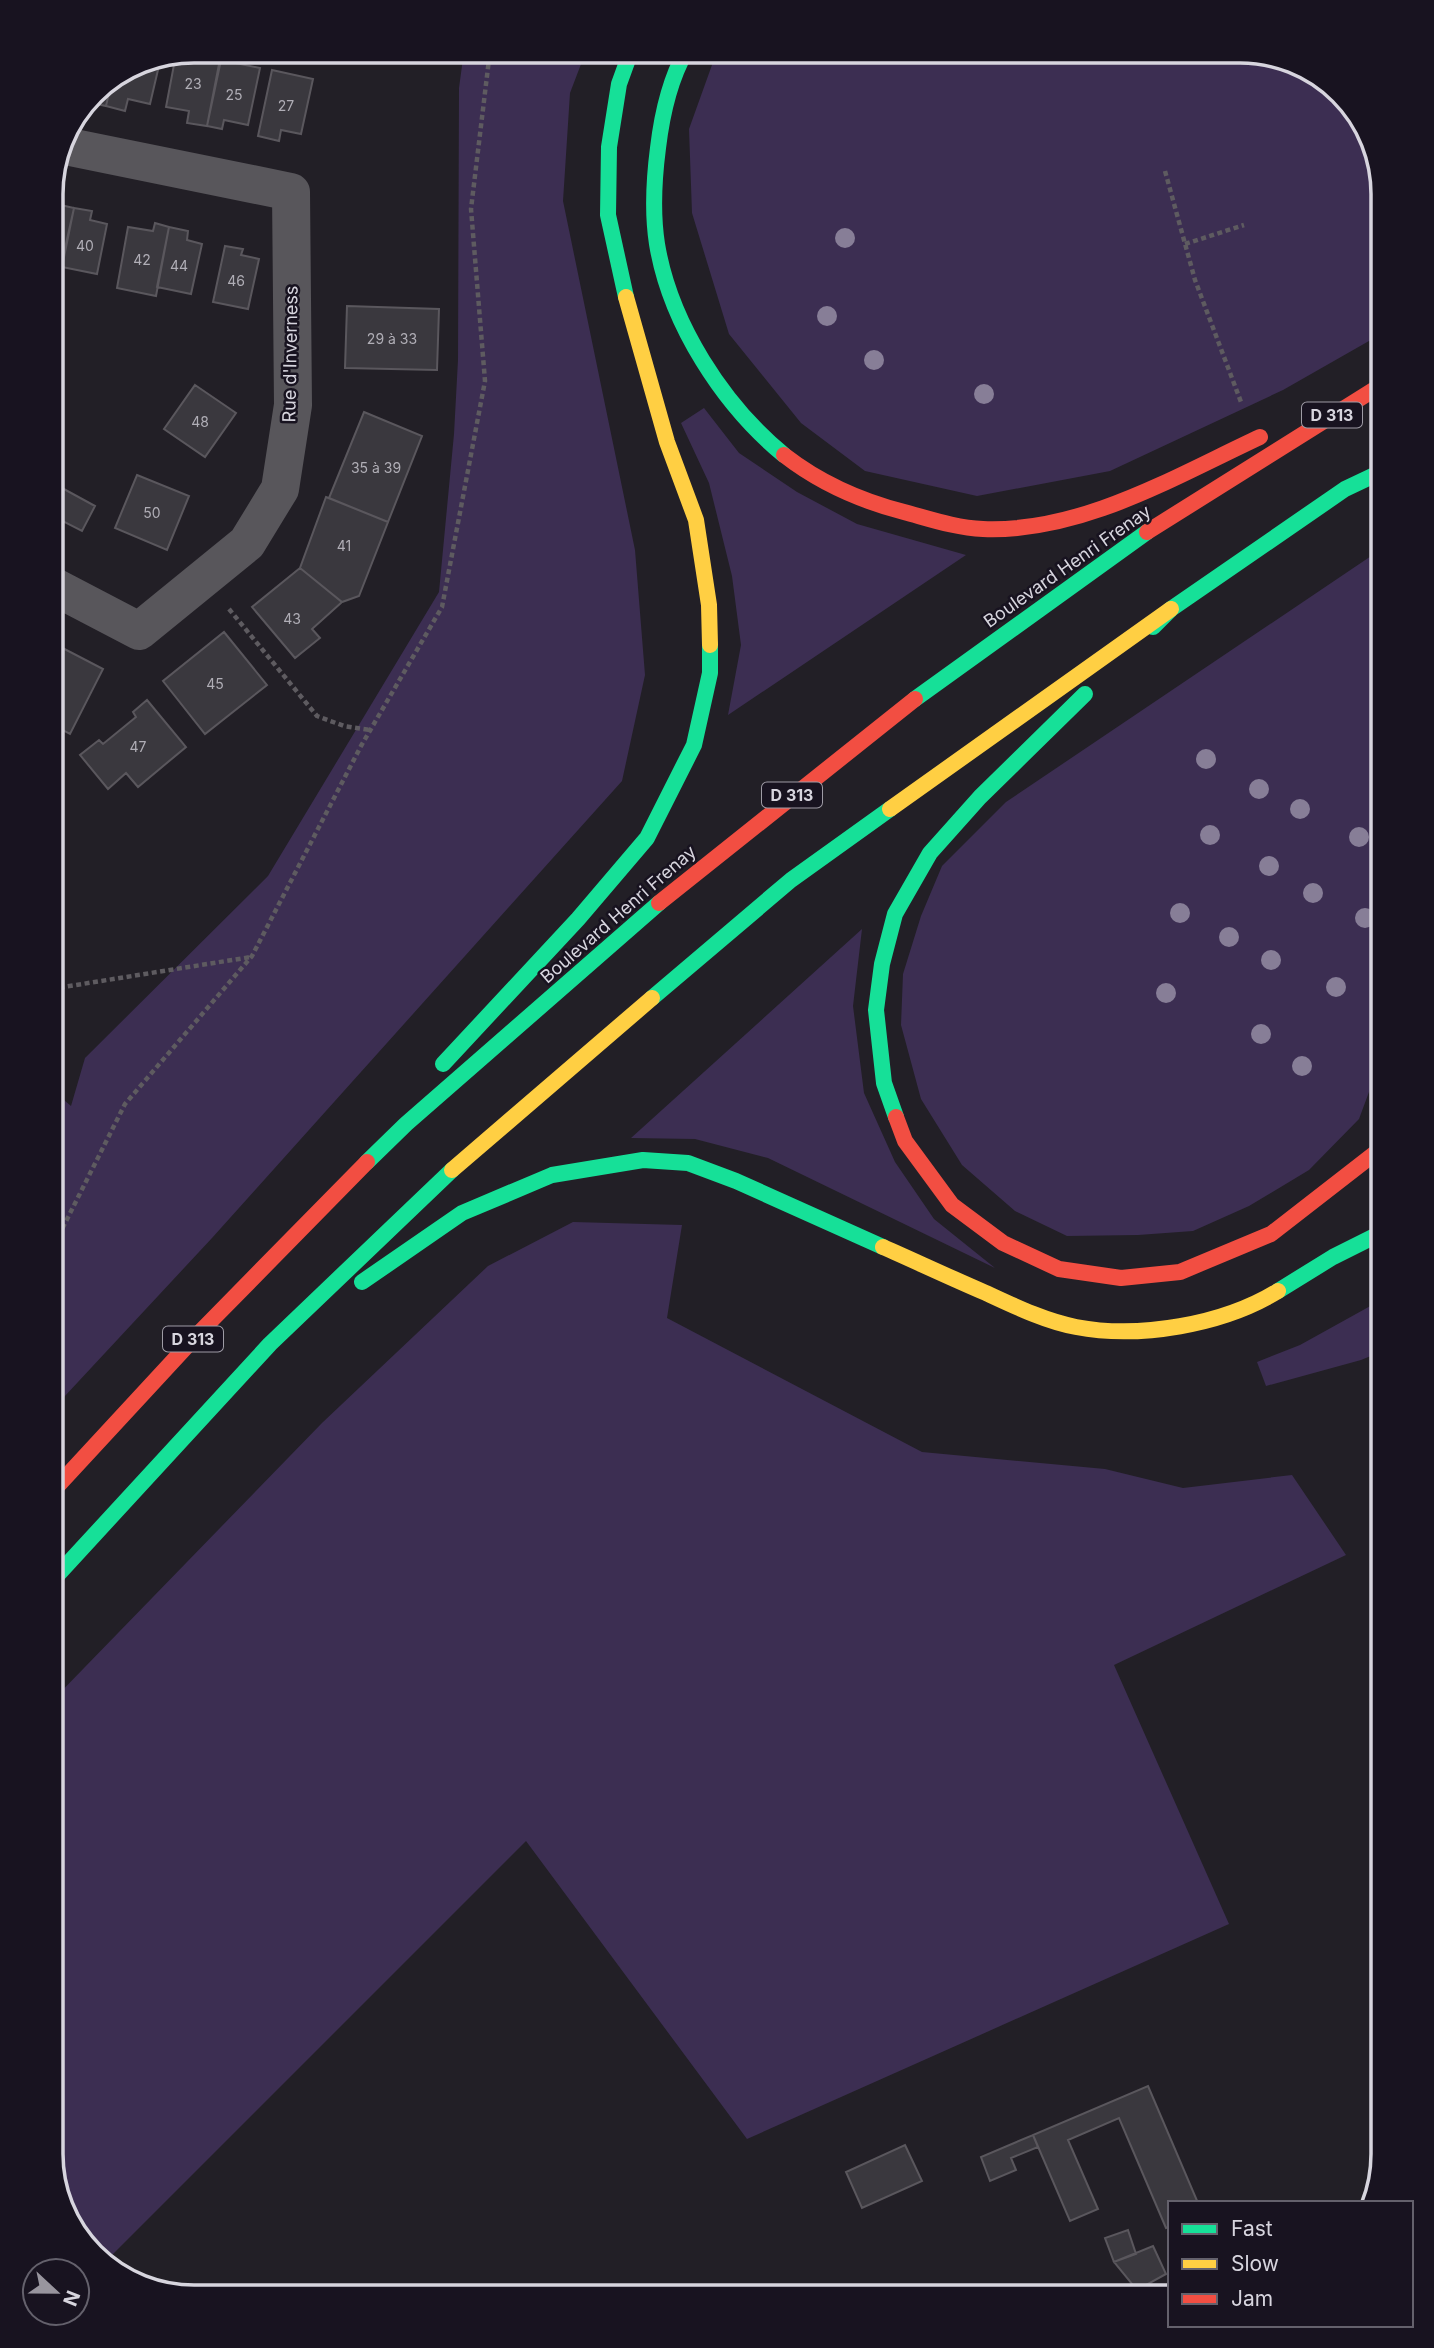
<svg xmlns="http://www.w3.org/2000/svg" width="1434" height="2348" viewBox="0 0 1434 2348" font-family="Inter,sans-serif">
<style>
.green{fill:#3c2e52}
.building{fill:#3a383e;stroke:#5a575d;stroke-width:2}
.lines{fill:none;stroke-linecap:round;stroke-linejoin:round}
.path{stroke:#5e5b60;stroke-width:4.5;stroke-dasharray:5 3.5;stroke-linecap:butt}
.street{stroke:#58565b;stroke-width:38}
.fast{stroke:#16e098;stroke-width:16}
.slow{stroke:#ffcf43;stroke-width:16}
.jam{stroke:#f24e42;stroke-width:16}
.tree{fill:#877e97}
.labels{text-anchor:middle;dominant-baseline:central;stroke-width:5;stroke-linejoin:round;paint-order:stroke}
.number-label{font-size:14px;fill:#b0aeb6}
.shield{fill:#181320;stroke:#9e9ba5;stroke-width:2}
.shield-label{font-size:16px;font-weight:bold;fill:#d7d5de}
.street-label{font-size:18px;fill:#d7d5de;stroke:#181320}
.rim{fill:none;stroke:#d7d5de;stroke-width:3.5}
</style>
<rect width="100%" height="100%" fill="#221f26"/>
<!-- green -->
<path class="green" d="M464,51h122l-16,42 -7,108 72,349 10,125 -23,106 -410,457 -161,173v-322l20,17 14,-48 183,-182 171,-284 15,-158 4,-74 1,-272z
M717,51h533l69,24 47,53 17,77v128l-100,57 -173,81 -133,25 -112,-25 -64,-48 -72,-89 -37,-121 -3,-84z
M704,408l35,45 58,39 60,32 109,31 -238,160 13,-70 -9,-69 -23,-93 -28,-60z
M1383,548v506l-24,65 -50,51 -60,36 -56,25 -55,4 -71,1 -52,-25 -53,-46 -41,-66 -20,-74 2,-51 18,-58 21,-50 64,-64z
M862,929l-9,77 11,87 31,69 39,57 61,49 -227,-110 -73,-19 -64,-1z
M573,1222l109,3 -15,93 255,134 183,17 78,19 109,-13 54,80 -232,110 115,259 -482,215 -221,-298 -421,421 -39,-44 -15,-64v-452l271,-279 166,-157z
M1383,1299v52l-22,9 -95,26 -9,-24 43,-17z"/>
<!-- building -->
<path class="building" d="M186,52l34,7 -13,67 -20,-3 2,-12 -23,-4 10,-53z
M161,57l-11,47 -22,-5 -3,12 -19,-5 6,-26 27,-19z
M221,60l39,8 -12,57 -24,-5 -2,9 -15,-3z
M272,70l41,9 -12,55 -20,-4 -2,11 -21,-5z
M112,80l-6,26 -19,-4 6,-10z
M56,204l18,4 -13,58 -10,-2v-53l3,1z
M74,208l18,3 -2,9 17,4 -10,50 -35,-7z
M155,223l14,4 -13,69 -39,-8 11,-61 25,4z
M169,227l19,4 -1,9 15,4 -11,50 -34,-7z
M225,246l18,3 -2,6 18,4 -11,50 -35,-7z
M347,306l92,3 -2,61 -92,-2z
M51,359l10,5 -10,19z
M195,385l41,28 -31,44 -41,-28z
M364,412l58,24 -34,86 -59,-24z
M137,475l52,21 -22,54 -52,-22z
M51,482l44,24 -13,25 -29,-15 -2,4z
M326,497l62,25 -29,74 -17,6 -42,-34z
M300,568l42,34 -30,27 8,9 -25,20 -43,-51z
M224,632l43,53 -62,49 -42,-53z
M51,642l52,27 -33,65 -19,-10z
M147,700l39,47 -48,40 -12,-14 -18,16 -28,-34 19,-15 4,4 33,-27 -3,-5z
M1148,2086l50,117h-28v24l-4,1 -47,-110 -51,22 30,69 -28,12 -37,-86z
M1033,2135l5,12 -27,11 5,12 -26,11 -9,-24z
M905,2145l17,36 -60,27 -16,-36z
M1128,2230l8,24 -22,8 -9,-24z
M1153,2246l13,28 -29,16 -23,-28z"/>
<g class="lines">
<!-- path -->
<path class="path" d="M1165,171l30,109 46,122
M1185,244l59,-19
M229,609l88,107 27,10 26,4
M51,989l200,-32
M51,1251l74,-147 127,-148 109,-210 81,-139 43,-226 -14,-172 19,-158"/>
<!-- street -->
<path class="street" d="M51,585l88,46 108,-88 33,-54 13,-84 -2,-213 -231,-47"/>
<!-- fast -->
<path class="fast" d="M686,51c-17,30 -24,63 -28,97 -4,31 -6,64 -1,96 13,79 66,161 127,211
M626,297l-18,-82 1,-68 10,-63 12,-33
M1153,627l18,-18 174,-120 38,-18
M915,699l232,-167
M652,998l139,-118 99,-71
M443,1064l135,-145 69,-81 47,-93 16,-72v-28
M896,1117l-12,-34 -8,-73 6,-46 13,-50 35,-61 50,-56 105,-103
M367,1162l39,-38 253,-221
M362,1282l100,-69 90,-38 91,-15 45,3 48,18 147,66
M1278,1291l55,-34 50,-25
M51,1582l219,-238 182,-174"/>
<!-- slow -->
<path class="slow" d="M626,297l41,145 29,78 13,85 1,40
M890,809l281,-200
M452,1170l200,-172
M883,1247c34,15 68,31 103,46 28,13 59,28 90,34 63,12 147,-2 202,-36"/>
<!-- jam -->
<path class="jam" d="M784,455c36,28 77,46 120,57 26,7 52,16 79,17 98,4 191,-52 277,-92
M1147,532l236,-148
M659,903l256,-204
M896,1117l9,24 47,64 51,38 56,26 62,9 59,-6 91,-38 112,-87
M51,1493l147,-159 169,-172"/>
</g>
<!-- trees -->
<g class="tree">
<circle cx="845" cy="238" r="10"/>
<circle cx="827" cy="316" r="10"/>
<circle cx="874" cy="360" r="10"/>
<circle cx="984" cy="394" r="10"/>
<circle cx="1206" cy="759" r="10"/>
<circle cx="1259" cy="789" r="10"/>
<circle cx="1300" cy="809" r="10"/>
<circle cx="1210" cy="835" r="10"/>
<circle cx="1359" cy="837" r="10"/>
<circle cx="1269" cy="866" r="10"/>
<circle cx="1313" cy="893" r="10"/>
<circle cx="1180" cy="913" r="10"/>
<circle cx="1365" cy="918" r="10"/>
<circle cx="1229" cy="937" r="10"/>
<circle cx="1271" cy="960" r="10"/>
<circle cx="1336" cy="987" r="10"/>
<circle cx="1166" cy="993" r="10"/>
<circle cx="1261" cy="1034" r="10"/>
<circle cx="1302" cy="1066" r="10"/>
</g>
<g class="labels">
<!-- number labels -->
<g class="number-label">
<text x="193" y="83">23</text>
<text x="234" y="94">25</text>
<text x="286" y="105">27</text>
<text x="85" y="245">40</text>
<text x="142" y="259">42</text>
<text x="179" y="265">44</text>
<text x="236" y="280">46</text>
<text x="392" y="338">29 à 33</text>
<text x="200" y="421">48</text>
<text x="376" y="467">35 à 39</text>
<text x="152" y="512">50</text>
<text x="344" y="545">41</text>
<text x="292" y="618">43</text>
<text x="215" y="683">45</text>
<text x="138" y="746">47</text>
</g>
<!-- shield labels -->
<g class="shield">
<rect x="1302" y="402.5" width="60" height="25" rx="5"/>
<rect x="762" y="782.5" width="60" height="25" rx="5"/>
<rect x="163" y="1326.5" width="60" height="25" rx="5"/>
</g>
<g class="shield-label">
<text x="1332" y="415">D 313</text>
<text x="792" y="795">D 313</text>
<text x="193" y="1339">D 313</text>
</g>
<!-- street labels -->
<g class="street-label">
<text transform="translate(290 354) rotate(-89)">Rue d'Inverness</text>
<text transform="translate(1067 566) rotate(-35)">Boulevard Henri Frenay</text>
<text transform="translate(618 914) rotate(-41)">Boulevard Henri Frenay</text>
</g>
</g>
<!-- crop -->
<path d="M0 0H1434V2348H0ZM194 63H1240A131 131 0 0 1 1371 194V2154A131 131 0 0 1 1240 2285H194A131 131 0 0 1 63 2154V194A131 131 0 0 1 194 63Z" fill="#181320" fill-rule="evenodd"/>
<path class="rim" d="M194 63H1240A131 131 0 0 1 1371 194V2154A131 131 0 0 1 1240 2285H194A131 131 0 0 1 63 2154V194A131 131 0 0 1 194 63Z"/>
<!-- legend -->
<rect x="1168" y="2201" width="245" height="126" fill="#181320" stroke="#64616c" stroke-width="2"/>
<rect x="1182" y="2224" width="35" height="10" fill="#16e098" stroke="#64616c" stroke-width="2"/>
<text x="1231" y="2236" font-size="21" fill="#d7d5de">Fast</text>
<rect x="1182" y="2259" width="35" height="10" fill="#ffcf43" stroke="#64616c" stroke-width="2"/>
<text x="1231" y="2271" font-size="21" fill="#d7d5de">Slow</text>
<rect x="1182" y="2294" width="35" height="10" fill="#f24e42" stroke="#64616c" stroke-width="2"/>
<text x="1231" y="2306" font-size="21" fill="#d7d5de">Jam</text>
<!-- north arrow -->
<g transform="translate(56 2292) rotate(112)"><circle r="33" fill="#181320" stroke="#64616c" stroke-width="2"/>
<path d="M0-5L12 26L0 18L-12 26Z" fill="#98959e"/>
<text y="-10" font-size="19" font-weight="bold" text-anchor="middle" fill="#d7d5de">N</text>
</g>
</svg>
